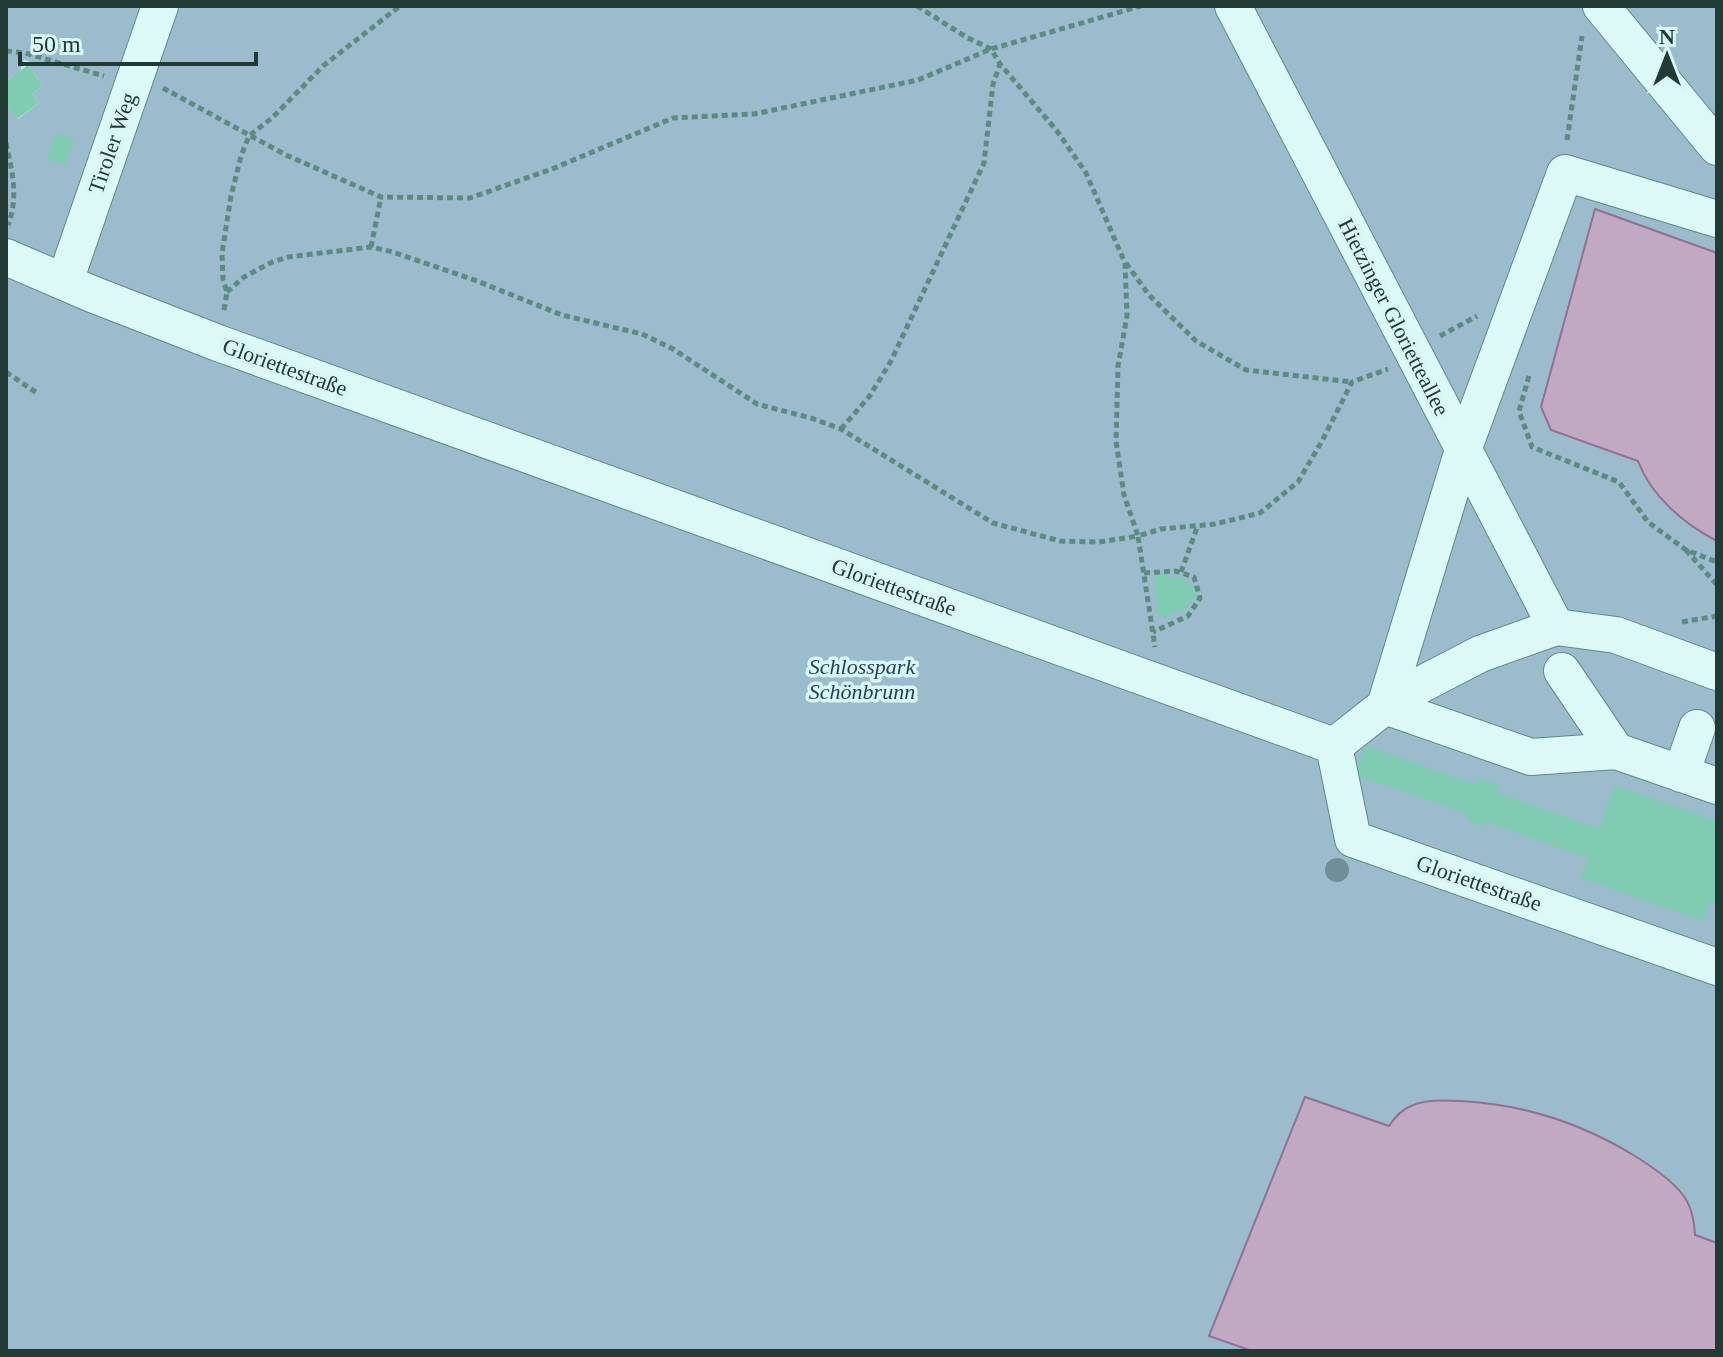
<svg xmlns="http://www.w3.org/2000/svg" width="1723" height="1357" viewBox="0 0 1723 1357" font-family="Georgia,serif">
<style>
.green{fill:#9cbbcd}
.water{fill:#c1a9c3;stroke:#917091;stroke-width:2}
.building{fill:#7fccb2}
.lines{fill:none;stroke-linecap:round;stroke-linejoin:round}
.street-casing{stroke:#5d8b81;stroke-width:38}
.path{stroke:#5d8b81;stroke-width:5;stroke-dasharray:6 4;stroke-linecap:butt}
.street{stroke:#dcf9f7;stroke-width:36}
.tree{fill:#708e9a}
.labels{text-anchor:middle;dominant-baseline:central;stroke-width:7;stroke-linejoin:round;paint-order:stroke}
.street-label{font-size:22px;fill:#213b34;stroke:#d8f6f5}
.park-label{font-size:22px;font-style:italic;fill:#283f57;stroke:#d8f6f5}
</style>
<rect width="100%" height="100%" fill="#c9eeec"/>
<!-- green -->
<path class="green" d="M6,6h1711v1345h-1711v-1247l12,15 21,-16 -7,-9 11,-8 -15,-21 11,-1 -15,-4 -4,11 -14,10z"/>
<!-- water -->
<path class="water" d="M1595,209l122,44v288c-33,-17 -66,-45 -79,-80l-87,-31 -10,-23z
M1305,1097l84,29c6,-9 12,-16 22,-20 13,-7 34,-6 49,-5 63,3 121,22 175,55 16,10 36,23 48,39 9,12 11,26 12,40l22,8v108h-465l-43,-15z"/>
<!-- building -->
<path class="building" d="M28,65l15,21 -11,8 7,9 -22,16 -11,-15v-23z
M56,133l18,6 -9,26 -18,-6z
M1165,572l4,5 13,1 8,8 5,-1 2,14 -6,1 -7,10 -13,3 -2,6 -14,-7 4,-4 -4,-13 2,-11 -4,-5z
M1365,745l112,40 2,-7 20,7 -3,7 103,37 15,-44 103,36v83l-7,-2 -7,19 -122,-43 7,-20 -102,-36 -2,4 -19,-6 2,-6 -5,-2 -107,-37z"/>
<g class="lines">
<defs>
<path id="street" d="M1233,6l323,621
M1601,6l116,141
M1717,219l-152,-46 -102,277 -78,256 146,51 85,-6 101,35
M6,257l86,37 126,49 1116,403
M65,281l95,-275
M1562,671l54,80
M1334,746l19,93 364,128
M1334,746l51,-40 20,-13 75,-39 76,-27 60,8 101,37
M1681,774l16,-46"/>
</defs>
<!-- street casing -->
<use href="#street" class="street-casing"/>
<!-- path -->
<path class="path" d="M917,6l49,31 25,12 9,15 57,67 29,42 39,90 2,53 -9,50 -2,75 8,54 14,41 23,-7 54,-5 45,-11 38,-31 24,-41 30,-59 36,-13
M6,51l19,2 79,23
M163,88l123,67 95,42 89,1 82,-29 121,-51 81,-4 164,-34 73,-31 150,-43
M1567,140l15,-104
M6,143c6,28 13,54 2,82
M371,247l10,-50
M1126,263l23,32 47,46 50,29 106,12
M227,292l17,-15 28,-15 16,-5 83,-10 22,5 84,29 85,34 80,19 31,15 84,55 54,14 30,11 152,94 67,18 39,1 39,-6 17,111
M224,310l3,-18 -4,-12 -1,-27 9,-57 10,-40 8,-20 24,-19 50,-51 77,-60
M1440,336l37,-20
M6,372l31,21
M1529,376l-10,35 13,36 87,35 29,40 38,28 31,12
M841,429l28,-32 22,-36 93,-198 9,-79 7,-20
M1686,550l31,35
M1181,572l17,-47
M1144,573l31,-2 19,6 6,21 -12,18 -35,16
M1682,622l35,-6"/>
<!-- street -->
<use href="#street" class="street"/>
</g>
<!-- trees -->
<circle class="tree" cx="1337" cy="870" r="12"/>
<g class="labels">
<!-- street labels -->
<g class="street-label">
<text transform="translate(112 143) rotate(-71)">Tiroler Weg</text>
<text transform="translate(1394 317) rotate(63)">Hietzinger Glorietteallee</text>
<text transform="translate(285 367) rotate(20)">Gloriettestraße</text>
<text transform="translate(894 587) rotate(20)">Gloriettestraße</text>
<text transform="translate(1479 883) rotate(19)">Gloriettestraße</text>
</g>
<!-- park labels -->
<g class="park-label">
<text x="862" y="666">Schlosspark<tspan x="862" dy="25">Schönbrunn</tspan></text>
</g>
</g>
<!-- border -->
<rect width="1723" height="1357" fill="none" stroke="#213b34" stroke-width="16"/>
<!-- north arrow -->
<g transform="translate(1667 56)" stroke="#d8f6f5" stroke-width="6" paint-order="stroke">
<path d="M0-6L14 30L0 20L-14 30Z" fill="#213b34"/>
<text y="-12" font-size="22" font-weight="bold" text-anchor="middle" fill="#213b34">N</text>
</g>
<!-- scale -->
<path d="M20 52v12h236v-12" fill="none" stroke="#213b34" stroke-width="4"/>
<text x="32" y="52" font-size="24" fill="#213b34" stroke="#d8f6f5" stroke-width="6" paint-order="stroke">50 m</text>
</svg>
